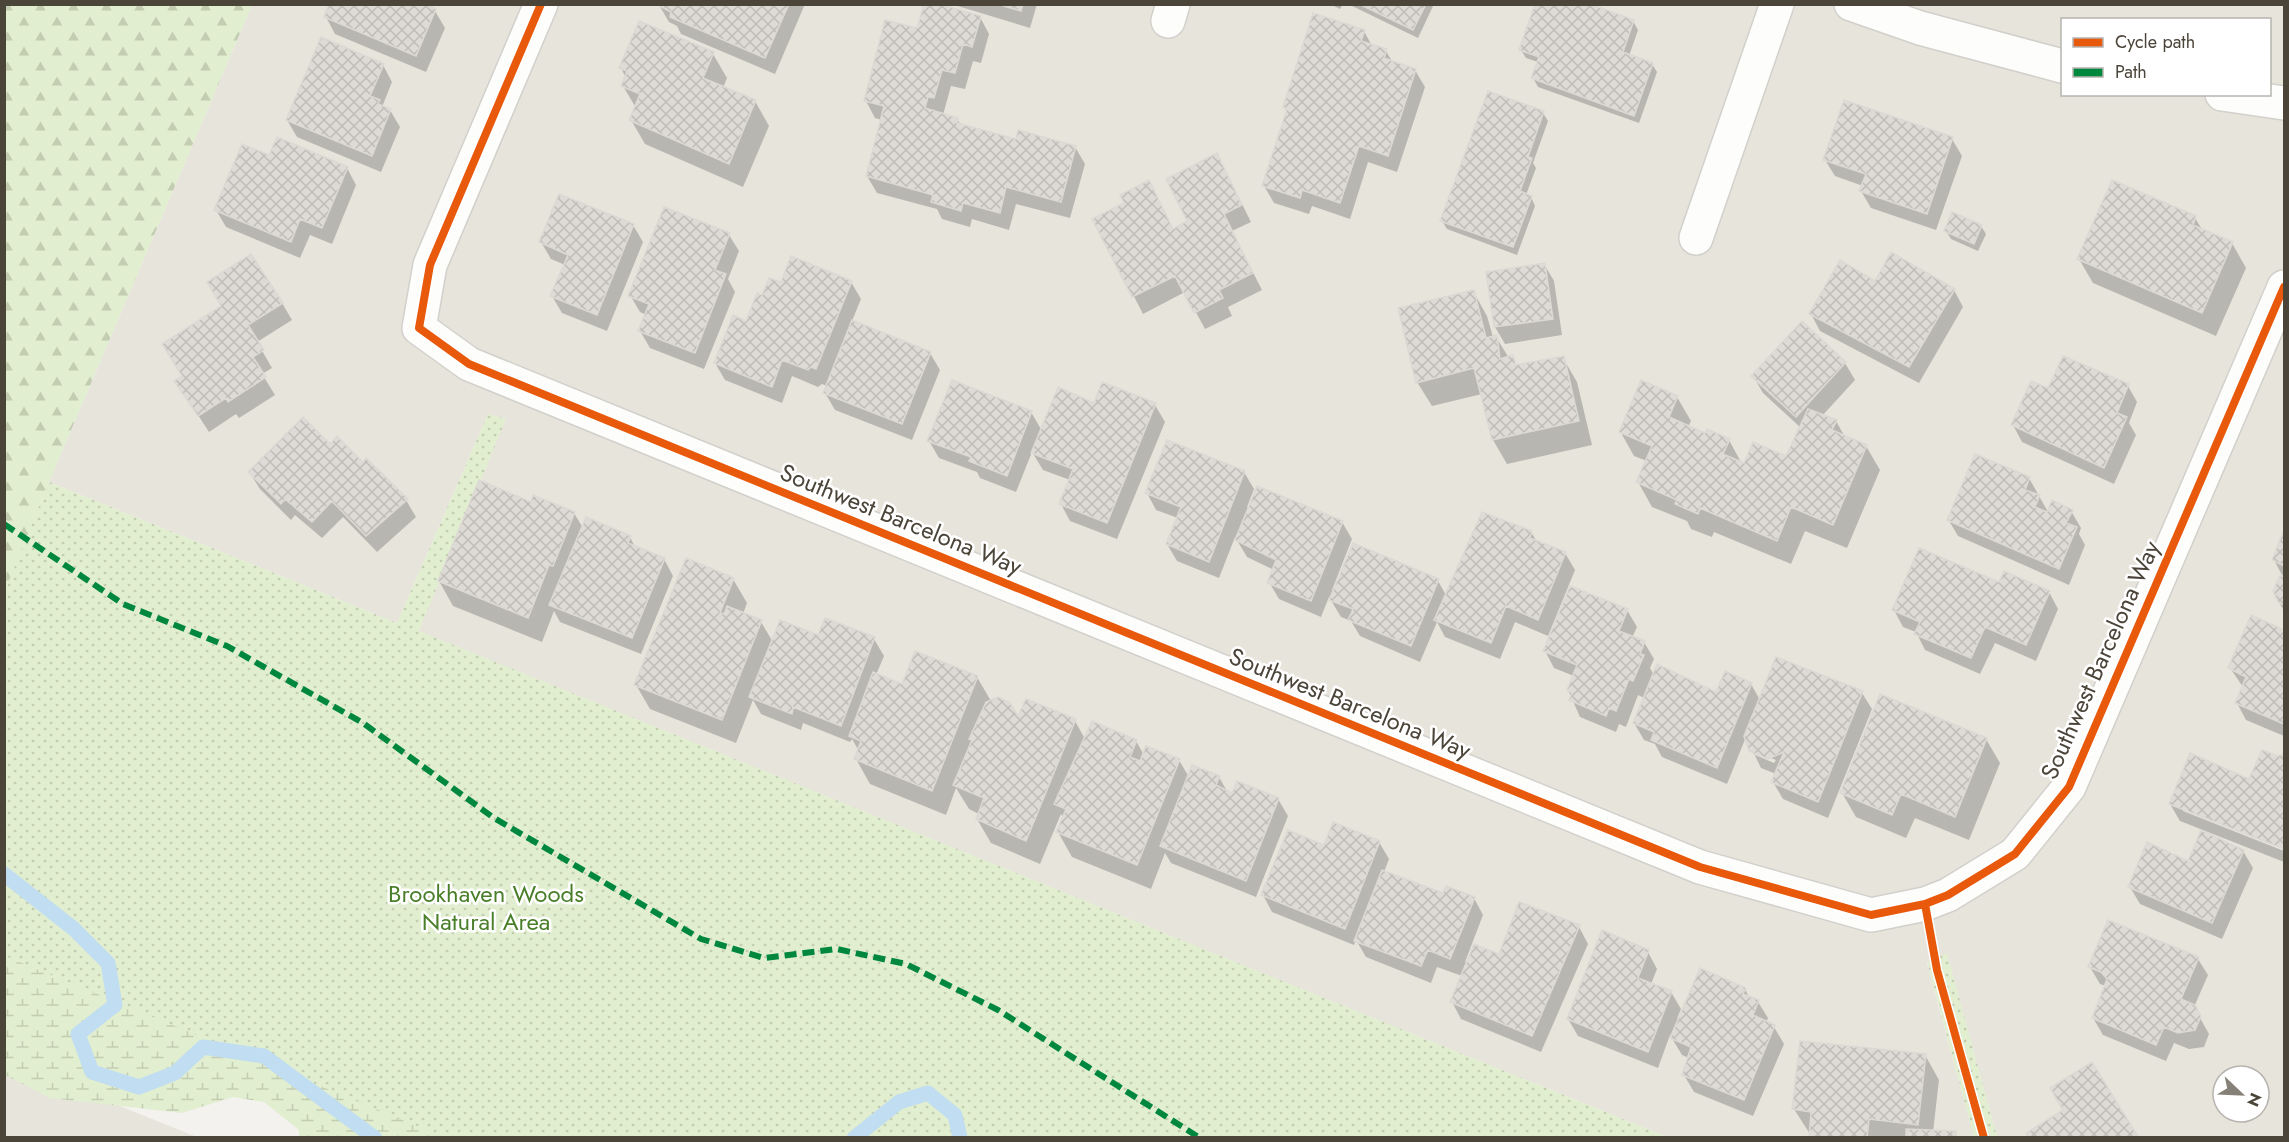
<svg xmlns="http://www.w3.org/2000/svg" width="2289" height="1142" viewBox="0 0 2289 1142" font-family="Jost,sans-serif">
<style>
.residential{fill:#e7e4dc;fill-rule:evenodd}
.forest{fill:url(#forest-firs)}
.wetland{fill:url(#wetland-marsh)}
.park{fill:url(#park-dots)}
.shadow{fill:#0003;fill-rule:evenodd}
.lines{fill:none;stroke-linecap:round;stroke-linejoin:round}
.stream{stroke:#c0ddf1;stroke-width:15}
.building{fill:url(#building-cross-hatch);stroke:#dcd9d4;stroke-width:1.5}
.minor-casing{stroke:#d2d0cb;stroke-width:36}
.minor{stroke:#fdfdfc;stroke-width:33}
.quiet{stroke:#00873e;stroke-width:6;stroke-dasharray:12 6;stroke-linecap:butt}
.cycleway-casing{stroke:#fff;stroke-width:11}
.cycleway{stroke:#e8590c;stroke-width:8}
.labels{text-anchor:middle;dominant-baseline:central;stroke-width:5;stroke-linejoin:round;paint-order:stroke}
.street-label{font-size:24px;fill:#4b4439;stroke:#fff}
.park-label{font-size:24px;fill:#4a7f2a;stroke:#fff}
</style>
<defs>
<pattern id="forest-firs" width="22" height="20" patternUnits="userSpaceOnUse" patternTransform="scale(1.5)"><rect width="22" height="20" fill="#e1eecf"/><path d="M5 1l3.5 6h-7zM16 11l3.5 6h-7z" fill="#c3cdb2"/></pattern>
<pattern id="wetland-marsh" width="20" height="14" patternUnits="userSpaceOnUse" patternTransform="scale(1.5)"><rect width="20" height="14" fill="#e1eecf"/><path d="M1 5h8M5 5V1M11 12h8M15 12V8" fill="none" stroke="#c3cdb2"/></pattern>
<pattern id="park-dots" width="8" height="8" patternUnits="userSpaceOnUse" patternTransform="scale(1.5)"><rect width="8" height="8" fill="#e1eecf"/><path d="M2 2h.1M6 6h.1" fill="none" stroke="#c3cdb2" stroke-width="1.8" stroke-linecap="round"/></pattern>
<pattern id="building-cross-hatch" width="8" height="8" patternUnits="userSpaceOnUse" patternTransform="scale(1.5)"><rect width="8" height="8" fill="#dedbd6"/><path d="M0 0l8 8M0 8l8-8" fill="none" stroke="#c0bdb8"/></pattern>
</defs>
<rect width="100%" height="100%" fill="#f4f2ee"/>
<!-- residential -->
<path class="residential" d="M252,5h2032v1132h-287l-50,-183 -20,9 47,174h-307l-1249,-506 87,-212 -17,-5 -91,209 -348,-141zM2062,20h208v74h-208zM2223,1076h36v36h-36z
M5,1060l192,77h-192z"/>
<!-- forest -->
<path class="forest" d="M5,4l247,1 -203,477 -44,111z"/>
<!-- wetland -->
<path class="wetland" d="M4,820l616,317h-321v-7l-35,-28 -31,-5 -51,16 -132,-15 -45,-23z"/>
<!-- park -->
<path class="park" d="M488,414l18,5 -87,212 1248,506h-1223l-439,-181 -1,-363 45,-111 348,141z
M1947,953l50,184h-23l-47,-175z"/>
<!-- shadow -->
<path class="shadow" d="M805,4l-30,70 -94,-40 -4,-8 -8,-4 -10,-17z
M951,4h86l-7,24z
M1330,4h13l-3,5z
M1348,4h86l-16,34z
M435,11l10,17 -19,44 -91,-38 -9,-17z
M980,17l9,17 -8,29 -8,-2 -8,28 -14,-3 -8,29 14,4 4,6 56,15 58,7 10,17 -15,54 -54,-14 -7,26 -37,-11 -2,8 -28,-8 -5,-10 -60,-16 -10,-17 15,-56 -7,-2 -9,-17 52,-71z
M1633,21l5,9 -9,26 23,8 5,8 -18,51 -101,-36 -5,-9 5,-16 -12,-4 -5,-8z
M1364,31l8,15 14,5 7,12 22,7 10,17 -28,85 -29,-10 -18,57 -38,-13 -3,8 -35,-11 -10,-17 24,-73 -4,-6z
M713,54l14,24 -4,10 32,13 14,25 -26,61 -98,-43 -14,-24 5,-12 -13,-22 3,-8 -5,-10z
M383,65l9,17 -10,25 8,3 10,17 -19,45 -84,-35 -10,-17z
M1543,113l5,8 -15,42 3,5 -10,27 5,2 4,9 -18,49 -70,-26 -5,-8z
M1952,139l10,17 -26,74 -65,-22 -10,-17 2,-5 -28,-10 -10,-16z
M270,157l77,11 9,17 -24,59 -22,-9 -10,23 -74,-31 -10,-17z
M1226,172l25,50 -19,9 30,59 -34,17 4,9 -27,13 -20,-37 -42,22 -48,-94 31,-16 22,-22 26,48 15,-8z
M2195,218l8,13 29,12 14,25 -30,68 -123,-53 -14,-24z
M633,225l10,17 -36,89 -45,-18 -10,-17 13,-31 -14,-6 -10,-17z
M1981,226l5,8 -8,17 -27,-12 -5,-8z
M729,235l10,16 -11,28 7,13 -31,77 -54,-21 -10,-17 6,-16 -6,-3 -10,-17z
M1544,264l10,17 8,54 -57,9 -10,-17 -8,-54z
M851,282l10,17 -9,22 78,32 10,17 -28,70 -77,-30 -10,-17 2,-7 -5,-2 -4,3 -26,-11 -10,27 -57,-23 -10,-17 48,-66 19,-13z
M1954,290l9,17 -44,76 -99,-52 -9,-17z
M1473,291l14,25 6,21h3l13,21 3,-1 6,10 45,-9 14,24 15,63 -85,19 -14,-24 -11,-46 -50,12 -15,-24z
M282,303l10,17 -35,22 15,26 -10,6 13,21 -36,23 -3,-4 -27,18 -33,-51 7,-4 -10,-16z
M1803,323l42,40 10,17 -33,36 14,5 9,16 21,9 14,24 -33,78 -42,-17 -14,33 -77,-32 -2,5 -21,-8 -4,-8 -35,-14 -14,-25 9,-21 -13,-5 -14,-25 57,-34 14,24 -3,6 41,13 13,24 44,-6 15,-30 -38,-35 -10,-17z
M2128,386l9,16 -8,21 7,12 -22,49 -92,-42 -9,-17 36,-35z
M1095,405h60l10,17 -48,117 -47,-18 -9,-17 9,-24 -27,-10 -11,-18 -16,40 -36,-14 -3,-6 -38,-14 -10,-17 102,-29 11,19z
M330,447l33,17 43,36 10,17 -39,35 -34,-35 -21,21 -27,-23 -4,5 -31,-31 -10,-16z
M1244,472l10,17 -7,18 95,15 10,17 -20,51 2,1 104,-10 8,14 85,-63 6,10 28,11 10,17 -27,66 -33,-14 -15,37 -55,-22 -8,-15 -17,40 -60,-26 -9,-15 -10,-4 -12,-20 -8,20 -42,-18 -10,-17 5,-12 -27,-13 -12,-20 -16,41 -42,-17 -10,-17 11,-26 -22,-8 -9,-17z
M2029,478l19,34 23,-1 10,17 -2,6 6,11 -16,40 -111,-49 -10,-17z
M532,504l42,9 9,15 47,9 6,12 28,10 9,17 -32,78 -81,-32 -6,-11 -12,31 -89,-36 -14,-25z
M2284,534v77l-5,-9 4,-25 -9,-17z
M733,579l14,24 -4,11 18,8 12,20 46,-5 55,2 10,17 -8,19 27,11 74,-9 14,24 28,18 56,2 10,18 51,2 8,14 35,5 10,17h30l9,16 50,6 10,17 -32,81 -85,-34 -6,-10 -14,36 -79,-32 -14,-25 6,-13 -3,-5 -21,50 -49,-21 -14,-24 2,-5 -10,-5 -13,-21 -10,27 -76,-31 -14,-25 3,-8 -7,-12 -2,3 -47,-19 -2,7 -40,-16 -8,-14 -17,43 -86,-34 -14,-24z
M1999,584l50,8 9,17 -22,52 -41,-18 -15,31 -55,-24 -9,-18 -13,-5 -9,-17z
M1627,610l10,17 -5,11 12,4 10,17 -4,9 4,7 63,19 34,-10 9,16 102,-7 10,16 -44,109 -45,-19 -10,-17 3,-8 -15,-6 -15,-31 -19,47 -65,-27 -7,-13 -11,-4 -10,-17 10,-25 -6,-3 -12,32 -7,-3 -3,8 -36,-15 -12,-27 6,-14 -20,-8 -9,-17zM1753,751l23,9 -2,3 -21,-9z
M2251,617l33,14v105l-38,-16 -9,-17 6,-16 -13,-19z
M1986,739l14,24 -31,77 -54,-22 -9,20 -50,-21 -14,-24z
M2284,756v92l-101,-40v3l101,40v11l-104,-41 -10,-17 80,-23 28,-23z
M1379,842l10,17 -5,13 60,23 30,3 9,17 -18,47 35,-6 79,-29 9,17 -47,108 -80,-33 -9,-17 10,-26 -25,-9 -6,16 -65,-26 -10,-17 -2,5 -82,-33 -9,-17 61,-48z
M2243,851l10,17 -31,71 -82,-35 -10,-17 59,-24z
M1648,952l9,17 -6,15 20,8 10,17 -4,9 68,-29 5,10 8,3 10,16 -2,5 8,4 10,17 -31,72 -59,-24 -10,-17 5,-17 -7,-3 -12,-20 -12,33 -80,-32 -10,-17z
M2198,959l10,16 -14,32 15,27 -5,13 -15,2 -15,-6 -8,18 -63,-26 -10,-17 13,-32 -6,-2 -10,-17z
M1925,1055l14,25 -6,52 22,1 3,5h-148v-4l-16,-25z"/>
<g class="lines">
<!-- stream -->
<path class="stream" d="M4,874l70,55 34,34 7,42 -37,29 14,38 47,15 36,-14 28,-26 61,9 111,82
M854,1138l45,-36 29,-9 27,22 5,23"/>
</g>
<!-- building -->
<path class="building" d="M329,4h95l12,5 -20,47 -92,-39z
M789,4l-24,54 -95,-41 1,-5 -13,-7z
M924,4h15l42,12 -9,31 -9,-3 -8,29 -13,-3 -8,28 -6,-1 -3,11 33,10 -1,5 59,16 2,-9 58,16 -15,56 -55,-15 -6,26 -37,-10 -2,8 -30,-9 2,-7 -67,-19 18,-70 -20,-5 21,-81 32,8z
M997,4h26l-2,7z
M1359,4h67l-13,26z
M1535,4h55l44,16 -11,32 30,11 -19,53 -103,-38 8,-21 -20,-7z
M1313,13l52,17 -4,11 26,8 -3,9 32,11 -28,87 -29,-10 -19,57 -38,-13 -2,8 -38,-12 25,-77 -4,-2z
M639,21l75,31 -11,26 53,22 -27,64 -100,-44 11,-26 -19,-8 6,-15 -8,-3z
M321,37l63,27 -14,32 10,4 -2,4 13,5 -19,47 -86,-36z
M1488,91l56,20 -16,46 4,1 -12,33 12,5 -19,51 -73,-26z
M1844,100l109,37 -26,77 -68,-23 7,-17 -43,-14z
M277,137l71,30 -26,61 -22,-9 -9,23 -77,-32 28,-66 27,11z
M1217,153l25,52 -18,9 29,59 -34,17 4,8 -29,15 -19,-37 -43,21 -40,-78 32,-16 -4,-8 29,-15 24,49 14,-8 -21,-42z
M2112,180l84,36 -3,9 40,17 -31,71 -125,-54z
M559,194l75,30 -37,91 -47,-19 18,-41 -29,-13z
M664,207l66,26 -15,37 11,4 -31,79 -57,-22 11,-27 -21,-8z
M1952,212l30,13 -8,19 -30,-13z
M1891,252l64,37 -46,78 -100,-53 31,-54 35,21z
M251,254l32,49 -35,22 16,25 -11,7 13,20 -38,25 -2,-4 -28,18 -24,-35 8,-5 -20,-32 59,-38 -14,-24z
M791,256l61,25 -36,88 -5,-2 -3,3 -26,-10 -10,27 -58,-24 19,-48 13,6 11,-28 5,2 7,-17 12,4z
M1545,263l8,56 -59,8 -8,-55z
M1474,290l12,48 11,-3 3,24 13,-4 3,10 48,-9 15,65 -87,19 -18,-72 -58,15 -18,-75z
M852,320l79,32 -29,72 -79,-31z
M1802,321l44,41 -50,55 -45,-41z
M2063,356l66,28 -12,29 10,4 -23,51 -93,-43 20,-44 17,7z
M952,380l80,31 -25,65 -38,-15 2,-4 -44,-16z
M1641,380l37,16 -9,21 36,16 2,-4 23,10 -7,15 21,9 9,-21 33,14 22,-47 29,11 -5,10 35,15 -34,80 -42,-18 -14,34 -77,-33 -2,6 -23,-10 2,-4 -41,-18 16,-36 -33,-14z
M1102,382l54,21 -49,120 -48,-19 14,-35 -42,-16 27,-66 36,16z
M303,417l27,27 7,-8 26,26 3,-4 42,41 -42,37 -34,-35 -20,21 -27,-23 -4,5 -33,-32z
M1167,440l78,31 -36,91 -43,-18 15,-37 -36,-14z
M1975,454l55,23 -5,13 15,5 -5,12 12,5 5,-12 21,10 -7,13 11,4 -18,42 -112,-49z
M479,480l52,22 2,-7 42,17 -22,54 -4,-1 -21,53 -90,-37z
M1257,486l86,35 -32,80 -44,-18 9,-23 -41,-20z
M1482,512l50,19 -2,7 36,14 -28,68 -32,-14 -15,37 -57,-23z
M586,517l45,19 -3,7 37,15 -33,80 -83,-33z
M2284,530v36l-12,-6z
M1353,543l86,36 -28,67 -63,-26 5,-11 -24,-9z
M1919,548l80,34 5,-11 46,20 -24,54 -41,-18 -14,31 -57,-24 6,-12 -28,-12z
M686,558l48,20 -14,35 4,1 3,-8 35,14 -40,100 -88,-35z
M2284,575v30l-6,-3 -5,-11 6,-14z
M1570,586l58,23 -9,22 26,10 -5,13 4,1 -11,26 -4,-2 -13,32 -7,-3 -3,8 -37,-16 3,-7 -5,-3 10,-25 -34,-14z
M2251,615l33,15v94l-49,-21 11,-26 -18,-9z
M825,618l50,19 -34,89 -48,-19 -1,7 -43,-17 31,-77 38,15z
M915,651l63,25 -46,115 -78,-32 7,-18 -12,-5 24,-64 29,12z
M1776,657l87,34 -45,111 -47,-20 13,-30 -16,7 -19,-8 -5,-15z
M1657,664l59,28 9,-21 27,12 -35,85 -66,-28 3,-8 -21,-9z
M1880,694l107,44 -32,79 -54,-23 -9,21 -52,-22z
M998,697l12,6 8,13 8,-17 50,20 -50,122 -50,-22 8,-21 -31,-13 19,-45 -3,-1 17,-37z
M1092,721l45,19 -7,17 10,4 6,-15 34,13 -43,106 -81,-33 10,-23 -12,-5z
M2262,750l16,6 6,-2v95l-115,-45 21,-51 59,26z
M1192,765l28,11 -4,9 16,8 5,-12 42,17 -33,83 -86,-35z
M1333,822l47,19 -35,88 -84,-34 27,-65 36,15z
M2201,830l43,20 -32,73 -84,-36 19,-45 41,19z
M1382,870l61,23 3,-7 29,11 -25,62 -22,-9 -7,16 -67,-25z
M1519,902l61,23 -48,111 -82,-34 24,-58 25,10z
M2108,920l91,37 -18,42 14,6 6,11 -6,14 -17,3 -14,-6 -8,18 -64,-27 15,-39 -6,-7 -13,-5z
M1602,930l47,20 -11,28 34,13 -24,61 -81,-33z
M1700,968l46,20 -3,6 16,6 -6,15 22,10 -31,75 -62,-25 9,-28 -21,-9z
M1800,1041l126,13 -8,71 -49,-6 -2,19h-58l2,-26 -19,-3z
M2092,1062l47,76h-110l-3,-5 37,-23 -13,-22z
M1906,1129l50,2v7h-50z"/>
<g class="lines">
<defs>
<path id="minor" d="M541,4l-111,261 -11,63 50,36 1231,503 171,48 54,-11 23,-9 67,-41 54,-67 215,-500
M1851,4l69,24 142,38
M1168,21l5,-17
M2222,94l62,9
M1696,238l81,-234"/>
</defs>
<!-- minor casing -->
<use href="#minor" class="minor-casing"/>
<!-- minor -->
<use href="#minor" class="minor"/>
<!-- quiet -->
<path class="quiet" d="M4,524l119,80 104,42 136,77 131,95 207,121 63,19 73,-9 69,15 92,46 202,128"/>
<defs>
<path id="cycleway" d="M541,4l-111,261 -11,63 50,36 1231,503 171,48 54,-11 23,-9 67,-41 54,-67 215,-500
M1925,904l12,66 47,168"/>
</defs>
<!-- cycleway casing -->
<use href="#cycleway" class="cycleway-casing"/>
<!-- cycleway -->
<use href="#cycleway" class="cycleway"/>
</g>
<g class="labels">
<!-- street labels -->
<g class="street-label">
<text transform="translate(901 519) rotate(22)">Southwest Barcelona Way</text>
<text transform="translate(2100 660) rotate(-66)">Southwest Barcelona Way</text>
<text transform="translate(1350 703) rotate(22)">Southwest Barcelona Way</text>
</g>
<!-- park labels -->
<g class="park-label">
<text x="486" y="893">Brookhaven Woods<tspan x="486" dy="28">Natural Area</tspan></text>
</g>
</g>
<!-- border -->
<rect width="2289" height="1142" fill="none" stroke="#4b4439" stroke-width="12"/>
<!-- legend -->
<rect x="2061" y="18" width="210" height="78" fill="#ffffff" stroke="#b7b4b0" stroke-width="1.5"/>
<rect x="2073" y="38" width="30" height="9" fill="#e8590c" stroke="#b7b4b0" stroke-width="1.5"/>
<text x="2115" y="48" font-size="18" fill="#4b4439">Cycle path</text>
<rect x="2073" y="68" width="30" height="9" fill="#00873e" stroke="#b7b4b0" stroke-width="1.5"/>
<text x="2115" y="78" font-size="18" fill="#4b4439">Path</text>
<!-- north arrow -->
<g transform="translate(2241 1094) rotate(113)"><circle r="28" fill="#ffffff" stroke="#b7b4b0" stroke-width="1.5"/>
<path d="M0-4.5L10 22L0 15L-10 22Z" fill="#868178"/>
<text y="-9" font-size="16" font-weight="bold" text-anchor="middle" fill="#4b4439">N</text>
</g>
</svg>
